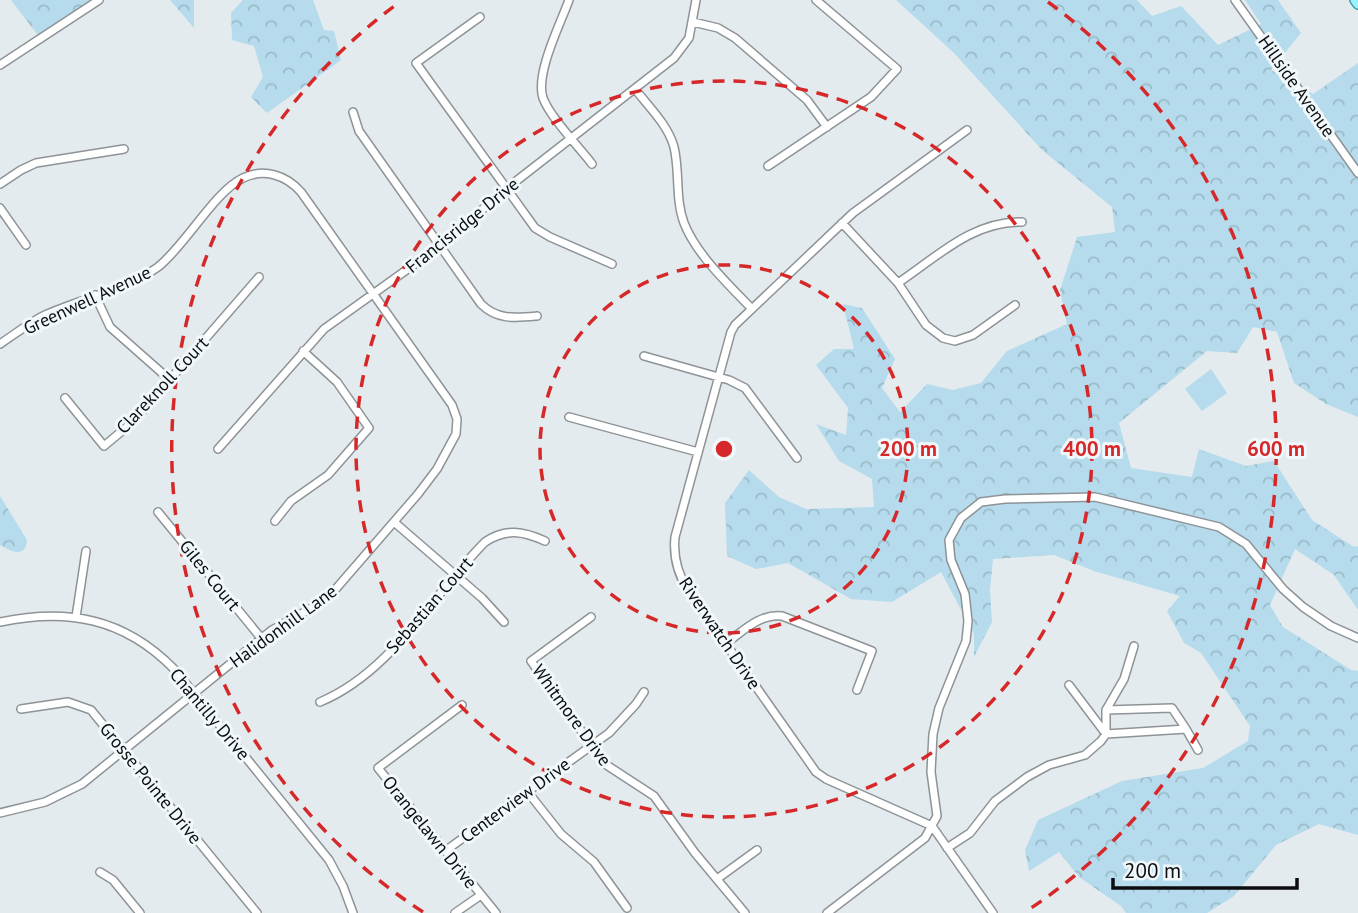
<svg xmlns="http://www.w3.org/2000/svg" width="1358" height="913" viewBox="0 0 1358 913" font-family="'PT Sans',sans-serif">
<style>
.forest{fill:url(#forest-crowns)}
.green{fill:#b5dbec}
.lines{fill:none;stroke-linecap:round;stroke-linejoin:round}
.minor-casing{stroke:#8d9396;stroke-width:10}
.major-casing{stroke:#3b9da8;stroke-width:12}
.minor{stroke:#fff;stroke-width:7}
.major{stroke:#99f2fd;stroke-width:9}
.ring{fill:none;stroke:#d62828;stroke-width:3.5;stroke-dasharray:12 9}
.labels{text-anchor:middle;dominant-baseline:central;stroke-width:6;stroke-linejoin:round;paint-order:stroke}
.street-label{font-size:18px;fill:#0b0d0e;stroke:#f1f8fb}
.centre{fill:#d62828;stroke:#f1f8fb;stroke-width:3.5}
.ring-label{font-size:21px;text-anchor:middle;font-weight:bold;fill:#d62828;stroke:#f1f8fb;stroke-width:6;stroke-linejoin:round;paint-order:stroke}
</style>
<defs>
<pattern id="forest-crowns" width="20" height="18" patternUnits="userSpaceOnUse" patternTransform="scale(1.75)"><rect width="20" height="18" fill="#b5dbec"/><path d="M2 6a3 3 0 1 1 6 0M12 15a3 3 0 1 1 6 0" fill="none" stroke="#9abbc9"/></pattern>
</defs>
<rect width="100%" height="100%" fill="#e4ebee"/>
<!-- forest -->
<path class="forest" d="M11,0h88l-59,38z
M170,0h24v28z
M243,0h70l11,30 10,1 7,29 -74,53 -16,-16 12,-20 -9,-31 -22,-6 -1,-27z
M896,0h241l15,16 29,-10 37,39 43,-21 -16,-24h33l23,33 -30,37 42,24 45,-31v354l-32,-13 -32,-21 -17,-51 -24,-5 -16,26 -30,-2 -88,72 12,45 61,9 7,-28 47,17 28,-5 38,59 42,27 4,-1v64l-24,-35 -39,-26 -25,56 13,22 68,43 7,1v164l-39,-11 -43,21 -42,51 -27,17h-81l-5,-7 -42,-29 -20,-25 -30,19 -4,-21 13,-30 84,-39 81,-13 45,-27 2,-15 -49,-73 -17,-10 -17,-32 13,-15 -86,-25 -40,-16 -61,4 -3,31 2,32 -18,35v-23l-33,-62 -49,30 -41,-3 -63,-36 -32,6 -29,-13 -2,-53 24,-33 30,27 27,12 68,-2 -2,-28 -33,-18 -23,-37 30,11 2,-27 -32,-43 18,-16h20l-11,-45 19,4 33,51 -13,29 18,24 27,-28 26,6 28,-7 26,-32 60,-27 -7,-34 17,-53 38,-5 -3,-25 -70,-57 -88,-97z
M0,496l27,44c-1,18 -16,12 -27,5z"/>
<!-- green -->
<path class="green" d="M1211,369l16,24 -25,18 -17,-22z"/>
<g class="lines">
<defs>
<path id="minor" d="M569,0c-9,25 -34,74 -26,98 7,19 36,49 49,66
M1235,0l123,173
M480,17l-64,46 119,165 15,9 62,27
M693,22l25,6 17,10 72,62 20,27
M0,65l99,-65
M635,89c14,18 33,36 39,58 6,25 1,52 10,76 12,31 44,61 67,85
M353,112l6,19 122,173c16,16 34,14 56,12
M967,130l-114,83 -118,112 -4,7 -56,205c-2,20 2,36 13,53l128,182 10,7 106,47 61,87
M768,166l103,-69 26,-28 -81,-69
M0,184l21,-14 15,-7 88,-14
M0,208l26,37
M842,223l56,60 28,42 17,13 12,3 18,-6 42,-30
M898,283c39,-26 74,-62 124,-61
M95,295l15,32 60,53
M0,344c15,-10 29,-21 45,-29 34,-15 84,-27 113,-48 28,-22 56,-75 85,-89 21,-10 43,-3 58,14l151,213 5,14 -1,15 -19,35 -19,25 -84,97 -17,14 -45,25 -190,154 -37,18 -45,11
M644,356l85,24 16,8 52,70
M65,398l39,48 30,-25 125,-144
M569,417l129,35
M218,449l106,-120 116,-83 66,-57 168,-131 15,-20 7,-38
M158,512l103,126
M275,521l16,-20 37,-26 41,-47 -32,-46 -34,-31
M394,522l88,76 22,24
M76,617l10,-66
M591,617l-60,44 74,103 49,32 41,57 50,60
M0,622c68,-14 124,-4 174,47l155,191 14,26 10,27
M725,644c17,-12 35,-31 57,-28l90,35 -15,39
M1069,685l37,49 80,-5 -14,-21 -66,2
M320,702c72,-30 112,-107 165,-160 21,-14 38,-11 60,-1
M462,705l-84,63 118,145
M21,709l47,-7 23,8 166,203
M1186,729l12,21
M527,791l34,43 33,28 33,46
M947,848l23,-15 25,-32 32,-24 22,-12 36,-10 16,-14 5,-7v-24l18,-31 10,-33
M445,851l164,-118 27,-29 8,-12
M100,872l13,8 27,33
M717,879l40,-29
M455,913l26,-18
M827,913l98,-75 12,-22 -6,-44 2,-38 6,-26 27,-67 2,-20 -3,-27 -14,-34 -2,-20 12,-22 20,-16 24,-3 90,-2 124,30 27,17 37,45 20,18 28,19 27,12"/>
<path id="major" d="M1355,0l3,4"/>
</defs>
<!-- minor casing -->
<use href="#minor" class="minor-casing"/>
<!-- major casing -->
<use href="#major" class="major-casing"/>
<!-- minor -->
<use href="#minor" class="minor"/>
<!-- major -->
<use href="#major" class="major"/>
</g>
<!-- distance rings -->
<g class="ring">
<circle cx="724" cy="449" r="184"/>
<circle cx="724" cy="449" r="368"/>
<path d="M423 912A552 552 0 0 1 400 2M1048 2A552 552 0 0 1 1025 912"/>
</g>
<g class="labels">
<!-- street labels -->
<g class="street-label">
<text transform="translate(1297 86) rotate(55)">Hillside Avenue</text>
<text transform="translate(462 225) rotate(-39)">Francisridge Drive</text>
<text transform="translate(87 300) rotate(-25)">Greenwell Avenue</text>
<text transform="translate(162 385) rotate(-47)">Clareknoll Court</text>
<text transform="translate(210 575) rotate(51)">Giles Court</text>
<text transform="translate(429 605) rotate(-49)">Sebastian Court</text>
<text transform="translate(283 626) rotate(-36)">Halidonhill Lane</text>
<text transform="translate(720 633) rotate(56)">Riverwatch Drive</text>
<text transform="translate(210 714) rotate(50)">Chantilly Drive</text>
<text transform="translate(572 715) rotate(54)">Whitmore Drive</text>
<text transform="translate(151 783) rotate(51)">Grosse Pointe Drive</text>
<text transform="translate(515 800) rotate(-36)">Centerview Drive</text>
<text transform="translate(430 832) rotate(51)">Orangelawn Drive</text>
</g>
</g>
<circle cx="724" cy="449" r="10" class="centre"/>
<g class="ring-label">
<text x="908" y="456">200 m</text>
<text x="1092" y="456">400 m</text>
<text x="1276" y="456">600 m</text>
</g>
<!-- scale -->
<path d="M1113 878v10h184v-10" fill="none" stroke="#0b0d0e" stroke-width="3.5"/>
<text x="1124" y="878" font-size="21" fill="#0b0d0e" stroke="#f1f8fb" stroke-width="5" paint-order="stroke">200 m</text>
</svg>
